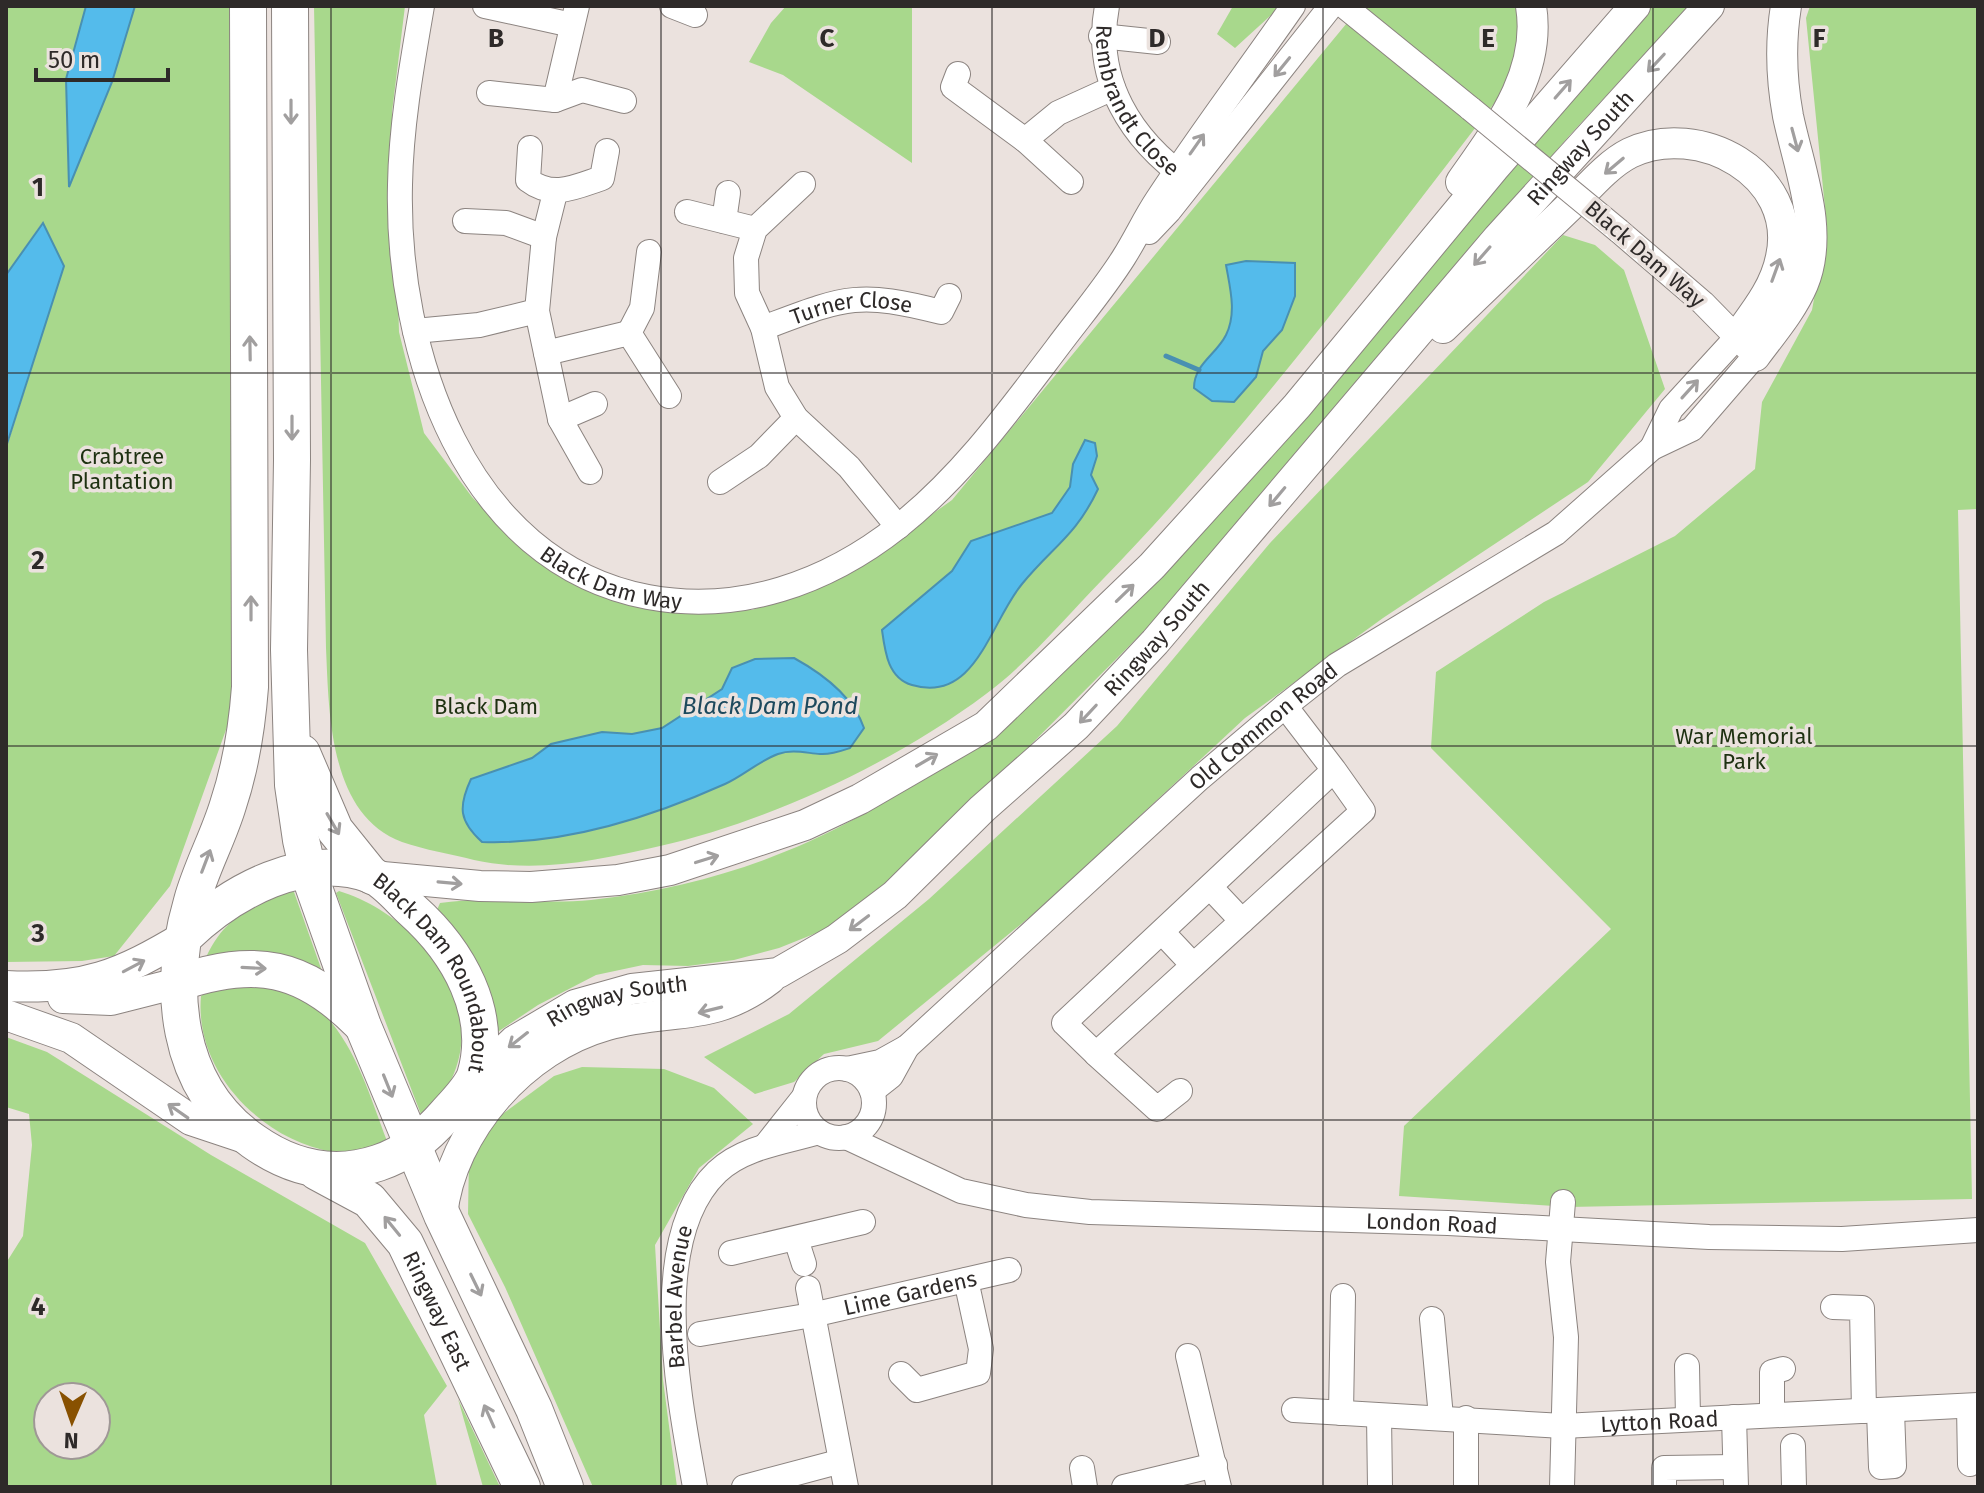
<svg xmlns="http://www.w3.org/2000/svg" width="1984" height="1493" viewBox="0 0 1984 1493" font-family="'Fira Sans',sans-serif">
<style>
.green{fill:#a8d88c;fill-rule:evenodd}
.water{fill:#54bbeb;stroke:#4990b1;stroke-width:2}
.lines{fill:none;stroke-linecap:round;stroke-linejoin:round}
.stream{stroke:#4990b1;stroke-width:5}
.minor-casing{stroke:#8c8480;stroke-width:26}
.major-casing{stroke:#8c8480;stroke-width:32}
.highway-casing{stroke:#8c8480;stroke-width:38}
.minor{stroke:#fff;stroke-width:24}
.major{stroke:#fff;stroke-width:30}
.highway{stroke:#fff;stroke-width:36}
.minor-bridge-casing{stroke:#8c8480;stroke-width:26;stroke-linecap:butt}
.minor-bridge{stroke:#fff;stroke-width:24}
.oneway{stroke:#a19f9f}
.grid{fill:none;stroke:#2e2a29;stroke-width:2;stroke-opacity:0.55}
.labels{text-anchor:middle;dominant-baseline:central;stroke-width:7;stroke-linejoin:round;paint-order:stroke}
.street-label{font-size:22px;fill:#2e2a29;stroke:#ebe2de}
.park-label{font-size:22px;fill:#1e3111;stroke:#ebe2de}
.water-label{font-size:24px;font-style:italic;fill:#1d495d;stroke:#ebe2de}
.grid-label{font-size:26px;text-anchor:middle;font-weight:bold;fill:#2e2a29;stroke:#ebe2de;stroke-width:7;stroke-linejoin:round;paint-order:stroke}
</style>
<rect width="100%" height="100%" fill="#ebe2de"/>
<!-- green -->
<path class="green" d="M6,6h227l7,363 -8,344 -62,173 -56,70 -32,5 -76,1v-513l58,-183 -22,-43 -36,52z
M314,6h91l-13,106 7,220 25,101 48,64 56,58 67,37 70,18h87l99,-38 101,-72 409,-494h155c7,35 0,60 -17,91 -127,164 -251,333 -396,482 -37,38 -75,84 -117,115 -92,69 -214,126 -326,152 -61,14 -123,28 -186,14 -23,-6 -49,-10 -72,-18 -73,-27 -73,-129 -76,-194z
M786,6h126v157l-129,-88 -34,-13 22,-39z
M1233,6h48l-46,42 -18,-14z
M1651,6h38l-120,130 -415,485 -234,235 -91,72 -50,20 -45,12 -46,6 -45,-1 -47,10 -58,30 -42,28 -59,-123 3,-7c46,-7 102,2 151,-3 165,-19 277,-77 407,-175z
M1810,6h168v503l-20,1 14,689 -403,8 -170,-11 5,-70 207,-197 -180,-181 5,-76 108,-70 131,-66 80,-67 7,-67 50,-92 15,-82 -21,-210z
M1563,235l32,10 29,25 41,119 -77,93 -205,136 -138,100 -203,189 -164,134 -54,13 -30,28 -39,12 -51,-37 85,-43 140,-115 188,-173 153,-183z
M339,891c73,22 150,107 113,187 -7,15 -20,27 -30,39l-86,-224z
M288,892h6l29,82 -118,-14c17,-40 44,-54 83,-68z
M220,983c18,1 59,0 74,8 55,30 72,95 93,150 -16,7 -36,14 -54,11 -71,-12 -139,-80 -132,-156z
M6,1037l41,15 164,103 154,88 82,143 -23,29 13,72h-431v-224l17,-27 9,-91 -3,-31 -23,-7zM48,1397h48v48h-48z
M582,1067l82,2 50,19 39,36 -54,44 -44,77 8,135 14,107h-84l-88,-200 -37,-73 1,-56 27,-39 58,-43z
M458,1399l42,88h-17z"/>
<!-- water -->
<path class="water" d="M86,6h49l-23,76 -43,105 -3,-108z
M43,223l21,43 -58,181v-172z
M1246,261l49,2v33l-13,34 -19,21 -7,26 -22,25 -22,-1 -18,-13c0,-24 22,-33 32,-53 11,-22 4,-47 0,-70z
M1085,440l10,3 2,13 -6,19 7,14c-22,47 -46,58 -76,95 -32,38 -46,120 -110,101 -24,-7 -27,-33 -30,-55l70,-59 19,-30 81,-28 18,-26 3,-23z
M794,658c29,16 59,38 70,70l-14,20c-9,3 -20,7 -30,6 -14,-1 -28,-5 -42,0 -19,7 -35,22 -53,30 -76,34 -160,61 -243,58 -23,-21 -24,-35 -11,-63l61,-21 19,-14 51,-12 30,2 30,-6 60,-39 10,-21 23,-9z"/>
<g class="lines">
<!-- stream -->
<path class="stream" d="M1166,356l33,14"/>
<defs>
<g id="minor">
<path id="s1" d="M422,6c-10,58 -21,119 -22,179 -4,165 64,377 248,412 92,17 179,-14 251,-71 62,-49 110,-115 157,-177 23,-31 48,-60 68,-92 12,-19 21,-39 33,-57 43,-66 91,-129 136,-194"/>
<path d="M485,6l87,19"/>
<path d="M672,6l23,9"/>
<path id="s2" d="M1107,6c-14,74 24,134 83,175"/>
<path d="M1344,6l127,103"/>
<path d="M1101,36l57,6"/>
<path d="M958,74l-5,13 72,53 46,42"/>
<path d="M489,93l66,7 27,-10 42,11"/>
<path d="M555,100l22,-94"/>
<path d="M1025,140l33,-27 55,-25"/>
<path d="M530,148l-2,32c25,19 47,7 74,-2l5,-27"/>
<path d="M803,184l-48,45 -9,29 1,35 16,35 14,59 19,31 53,49 49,60"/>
<path d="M555,193l-11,44 -7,74 23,108 30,53"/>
<path d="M687,212l68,17"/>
<path d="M465,221l41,2 38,14"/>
<path d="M724,221l4,-28"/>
<path d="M1149,232l20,-21 162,-205"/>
<path id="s3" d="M763,328c80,-30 93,-38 178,-16l8,-16"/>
<path d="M415,331l64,-6 58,-14"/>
<path d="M629,333l13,-25 7,-56"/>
<path d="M629,333l40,63"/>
<path d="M546,353l83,-20"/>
<path d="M560,419l35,-15"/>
<path d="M1652,448l19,-39 66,-72"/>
<path d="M720,482l39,-26 37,-38"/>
<path d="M1285,706l49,64 -270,253 32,31 267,-243 -29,-41"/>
<path d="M1210,887l32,34"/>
<path d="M1162,932l31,33"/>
<path d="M1096,1054l61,55 23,-18"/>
<circle cx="839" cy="1103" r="35"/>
<path id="s4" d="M847,1069l33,-7 27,-15 293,-269 85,-72 52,-41 219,-132 96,-85 40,-19 63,-73 -52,-53 -84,-72"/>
<path d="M872,1091l19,-15 16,-29"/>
<path id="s5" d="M846,1137l115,54 65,14 64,7 358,11 261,14 133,2 136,-9"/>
<path d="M766,1145l38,-48"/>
<path d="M796,1239l8,25"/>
<path d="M731,1253l132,-31"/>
<path d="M808,1288l38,199"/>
<path d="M1833,1307l29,1 2,103"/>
<path d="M1432,1319l9,98"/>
<path id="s6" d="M700,1334l112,-19 197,-45"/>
<path d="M1188,1356l31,131"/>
<path d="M1687,1366l1,52"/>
<path d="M901,1374l16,16 61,-17 3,-24 -15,-69"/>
<path d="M1969,1406l1,58"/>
<path id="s7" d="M1294,1410l269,16 415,-21"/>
<path d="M1879,1411l2,56 13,-1 -2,-55"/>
<path d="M1341,1413l2,-117"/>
<path d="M1772,1415v-43l11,-3"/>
<path d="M1379,1416l1,71"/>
<path d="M1734,1417l2,70"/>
<path d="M1466,1418v69"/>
<path d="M1793,1446l1,41"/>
<path d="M1082,1468l3,19"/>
<path id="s8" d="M695,1487c-15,-85 -49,-247 22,-315 26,-25 68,-30 102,-40"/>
<path d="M744,1487l94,-25"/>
<path d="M1124,1487l91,-22"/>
<path d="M1562,1487l4,-150 -8,-75 5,-60"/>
<path d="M1664,1487v-19l71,-1"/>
</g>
<g id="major">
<path d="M1461,182c37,-53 81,-109 70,-176"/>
<path d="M1443,328c43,-41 85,-82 128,-123 17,-17 37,-41 59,-52 68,-33 169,21 151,104 -6,31 -26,55 -44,80"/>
<path d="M1755,356c17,-23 37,-46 48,-72 22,-53 -4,-115 -15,-168 -7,-38 -8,-73 -2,-110"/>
<path d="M372,876l108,10 51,1 87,-7 52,-10 135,-45 55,-26 126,-73 166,-160 145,-160 197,-238 141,-162"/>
<path d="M6,986c78,4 114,-11 179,-50"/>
<path d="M63,998l48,2 67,-17"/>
<path d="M6,1015l65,23 120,82 57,19"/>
<path id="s9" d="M474,1079l40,-38 61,-36 57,-16 146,-16 59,-34 58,-44 87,-86 94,-83 79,-84 343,-404 211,-232"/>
<path d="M442,1215c9,-85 82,-167 165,-190 63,-18 105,-1 163,-46"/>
</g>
<g id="highway">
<path d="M290,6l2,454 -3,190 4,135 8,55 7,31 55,155 79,189 92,194 31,78"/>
<path d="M302,753l33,77 37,46"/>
<path id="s10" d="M185,936c46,-44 120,-86 186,-61 15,6 30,25 41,35 46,41 82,103 63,166 -5,13 -20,28 -29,38 -19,22 -40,40 -68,49 -45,15 -87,5 -125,-22 -79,-55 -86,-155 -61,-240 9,-33 26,-63 36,-96 13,-39 19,-78 22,-118l-2,-681"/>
<path d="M178,983c77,-26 125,-18 183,41"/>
<path id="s11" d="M317,1172l52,28 36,43 117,244"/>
</g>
</defs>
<!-- minor casing -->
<use href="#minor" class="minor-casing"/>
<!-- major casing -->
<use href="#major" class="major-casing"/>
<!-- highway casing -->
<use href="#highway" class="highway-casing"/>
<!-- minor -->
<use href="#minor" class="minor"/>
<!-- major -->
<use href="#major" class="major"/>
<!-- highway -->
<use href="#highway" class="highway"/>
<defs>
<path id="minor-bridge" d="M1471,109l148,122"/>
</defs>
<!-- minor-bridge casing -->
<use href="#minor-bridge" class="minor-bridge-casing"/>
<!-- minor-bridge -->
<use href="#minor-bridge" class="minor-bridge"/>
</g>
<!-- one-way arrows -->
<defs><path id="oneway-shaft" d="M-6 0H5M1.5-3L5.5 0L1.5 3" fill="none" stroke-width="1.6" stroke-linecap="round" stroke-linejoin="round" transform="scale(2)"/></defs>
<g class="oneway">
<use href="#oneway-shaft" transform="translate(1656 63) rotate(133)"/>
<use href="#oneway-shaft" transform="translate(1282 67) rotate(129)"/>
<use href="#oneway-shaft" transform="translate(1563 89) rotate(-49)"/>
<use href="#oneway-shaft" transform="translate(291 112) rotate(90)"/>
<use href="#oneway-shaft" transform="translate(1795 140) rotate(75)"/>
<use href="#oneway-shaft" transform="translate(1197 144) rotate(-55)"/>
<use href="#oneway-shaft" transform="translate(1614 166) rotate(140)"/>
<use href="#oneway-shaft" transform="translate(1482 256) rotate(131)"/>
<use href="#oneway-shaft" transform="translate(1776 270) rotate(-70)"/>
<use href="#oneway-shaft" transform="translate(250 348) rotate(-91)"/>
<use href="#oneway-shaft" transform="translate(1690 389) rotate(-48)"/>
<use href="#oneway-shaft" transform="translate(292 428) rotate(90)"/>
<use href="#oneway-shaft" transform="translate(1277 497) rotate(130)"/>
<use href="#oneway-shaft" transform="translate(1125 593) rotate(-44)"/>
<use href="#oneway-shaft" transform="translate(251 608) rotate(-90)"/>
<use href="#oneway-shaft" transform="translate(1088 714) rotate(133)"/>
<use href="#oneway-shaft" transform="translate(927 760) rotate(-30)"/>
<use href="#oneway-shaft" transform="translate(333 824) rotate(60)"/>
<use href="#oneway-shaft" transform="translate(707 859) rotate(-17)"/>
<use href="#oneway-shaft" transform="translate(206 861) rotate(-69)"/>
<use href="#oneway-shaft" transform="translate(450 883) rotate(5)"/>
<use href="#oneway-shaft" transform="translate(859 923) rotate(143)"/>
<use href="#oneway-shaft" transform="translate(134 966) rotate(-28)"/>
<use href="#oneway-shaft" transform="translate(254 968) rotate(3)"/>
<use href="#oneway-shaft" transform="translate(710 1010) rotate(166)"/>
<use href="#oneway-shaft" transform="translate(518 1040) rotate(142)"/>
<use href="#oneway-shaft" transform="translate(388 1086) rotate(68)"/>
<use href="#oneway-shaft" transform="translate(178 1111) rotate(-145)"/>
<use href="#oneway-shaft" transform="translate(392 1226) rotate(-129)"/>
<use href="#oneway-shaft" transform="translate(476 1285) rotate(64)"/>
<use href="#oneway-shaft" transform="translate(489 1416) rotate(-114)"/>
</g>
<!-- grid -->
<path class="grid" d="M331,6v1481M661,6v1481M992,6v1481M1323,6v1481M1653,6v1481M6,373h1972M6,746h1972M6,1120h1972"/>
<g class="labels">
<!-- street labels -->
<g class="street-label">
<text stroke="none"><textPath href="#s2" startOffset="104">Rembrandt Close</textPath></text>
<text stroke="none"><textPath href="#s9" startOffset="1488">Ringway South</textPath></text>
<text transform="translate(1645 254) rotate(41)">Black Dam Way</text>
<text stroke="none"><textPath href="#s3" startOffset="92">Turner Close</textPath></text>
<text stroke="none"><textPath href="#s1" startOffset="662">Black Dam Way</textPath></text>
<text stroke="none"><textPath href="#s9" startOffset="840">Ringway South</textPath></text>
<text stroke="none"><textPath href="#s4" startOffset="544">Old Common Road</textPath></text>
<text stroke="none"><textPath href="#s10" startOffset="328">Black Dam Roundabout</textPath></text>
<text stroke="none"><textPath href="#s9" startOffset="168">Ringway South</textPath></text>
<text stroke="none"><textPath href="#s5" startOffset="600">London Road</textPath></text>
<text stroke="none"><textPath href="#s6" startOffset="214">Lime Gardens</textPath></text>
<text stroke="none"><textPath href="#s8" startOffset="192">Barbel Avenue</textPath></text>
<text stroke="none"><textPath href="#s11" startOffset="190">Ringway East</textPath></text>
<text stroke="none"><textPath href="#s7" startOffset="366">Lytton Road</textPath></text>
</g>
<!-- park labels -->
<g class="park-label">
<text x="122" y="456">Crabtree<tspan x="122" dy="25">Plantation</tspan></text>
<text x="486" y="706">Black Dam</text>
<text x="1744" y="736">War Memorial<tspan x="1744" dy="25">Park</tspan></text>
</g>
<!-- water labels -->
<g class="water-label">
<text x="770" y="706">Black Dam Pond</text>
</g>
</g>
<g class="grid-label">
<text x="496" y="47">B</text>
<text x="827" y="47">C</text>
<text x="1157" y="47">D</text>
<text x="1488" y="47">E</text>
<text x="1819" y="47">F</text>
<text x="38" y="196">1</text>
<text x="38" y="569">2</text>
<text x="38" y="942">3</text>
<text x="38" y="1315">4</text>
</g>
<!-- border -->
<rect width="1984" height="1493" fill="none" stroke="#2e2a29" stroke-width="16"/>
<!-- north arrow -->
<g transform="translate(72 1421) rotate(182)"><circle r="38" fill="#ebe2de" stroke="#9f9896" stroke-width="2"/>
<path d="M0-6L14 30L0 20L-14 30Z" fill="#885101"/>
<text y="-12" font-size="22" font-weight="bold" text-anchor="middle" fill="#2e2a29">N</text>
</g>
<!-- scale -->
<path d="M36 68v12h132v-12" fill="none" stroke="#2e2a29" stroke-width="4"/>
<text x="48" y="68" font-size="24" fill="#2e2a29" stroke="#ebe2de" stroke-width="6" paint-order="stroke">50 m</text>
</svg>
